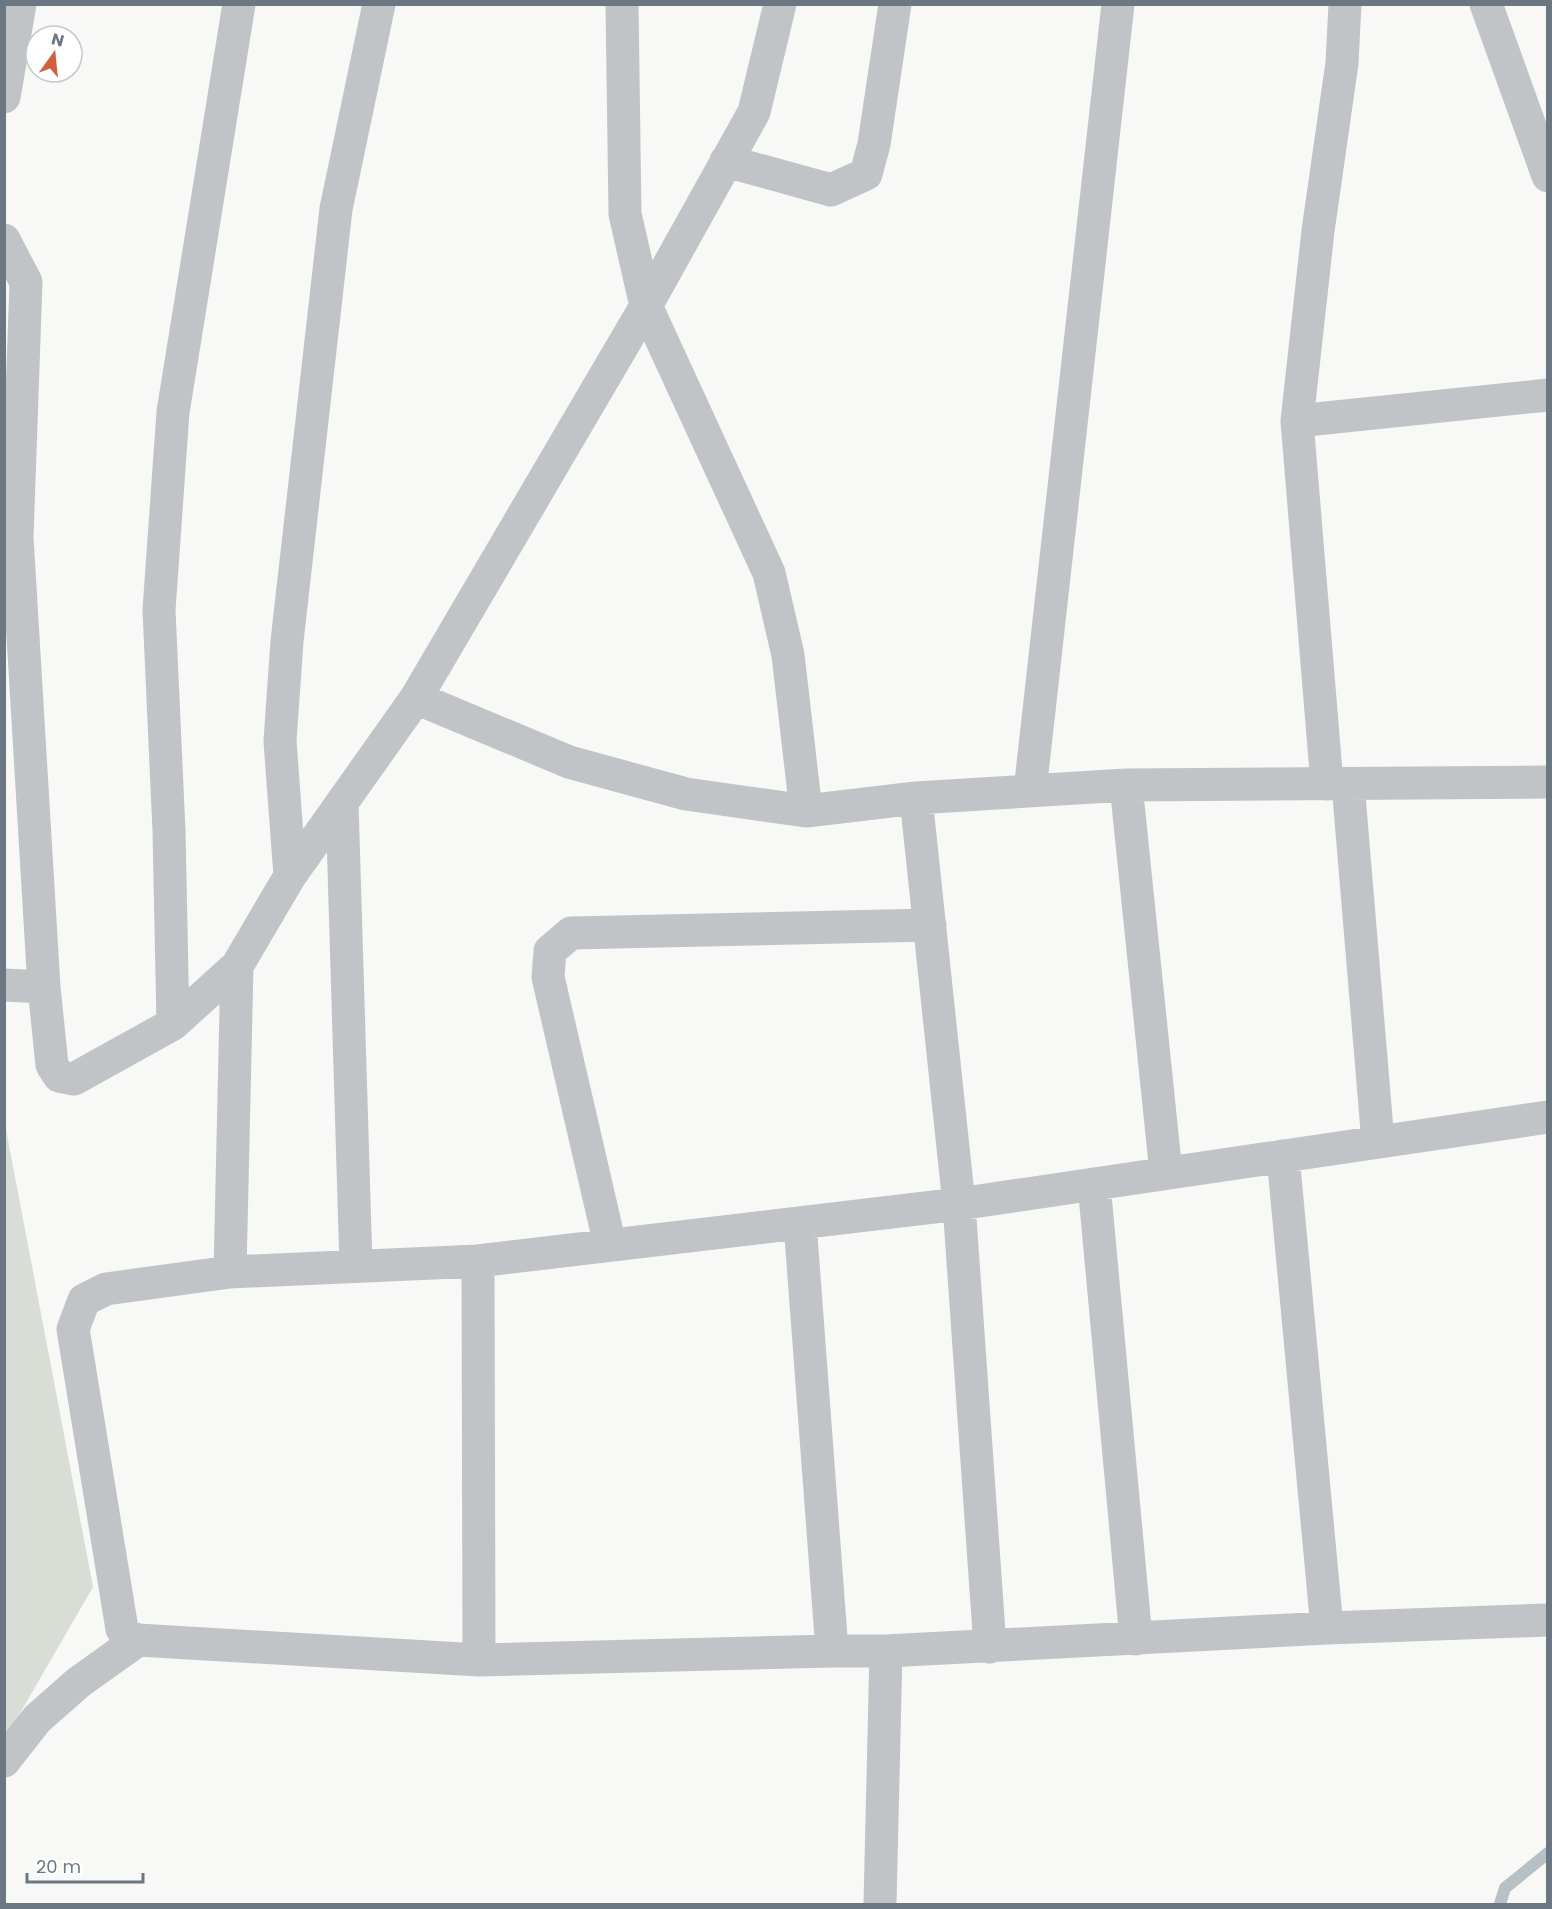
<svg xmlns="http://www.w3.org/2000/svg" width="1552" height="1909" viewBox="0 0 1552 1909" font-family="Poppins,sans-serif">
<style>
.green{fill:#d8ddd6}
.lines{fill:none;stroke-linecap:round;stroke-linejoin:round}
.stream{stroke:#b7c1c5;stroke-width:12}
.minor{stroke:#c0c4c7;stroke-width:33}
</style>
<rect width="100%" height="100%" fill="#f8f8f6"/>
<!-- green -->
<path class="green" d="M4,1119l89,468 -88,152h-1z"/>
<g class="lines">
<!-- stream -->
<path class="stream" d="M1500,1904l5,-16 43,-35"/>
<!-- minor -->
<path class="minor" d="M622,4l3,210 21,92 123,267 19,82 18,156
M1486,4l62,172
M4,97l16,-93
M726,161l105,29 35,-16 8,-30 21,-140
M4,240l22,42 -9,255 27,450 8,78 7,11 15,3 99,-55 64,-58 53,-90 126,-178 230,-392 108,-194 26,-108
M1297,421l251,-26
M416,698l153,64 117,32 120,17 110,-13 210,-13 422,-3
M1327,784l-30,-363 21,-190 24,-168 3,-59
M1348,784l30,358
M1126,785l40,388
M1030,791l88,-787
M916,798l43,406 31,443
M342,803l14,463
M290,876l-10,-135 7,-100 49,-432 43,-205
M4,985l40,2
M173,1024l-4,-193 -10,-221 14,-198 66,-408
M1548,1117l-589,87 -481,57 -248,11 -124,17 -22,11 -11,29 49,300 5,7 11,4 341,20 353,-9h54l441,-23 221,-8
M1283,1156l44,472
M1094,1184l42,455
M800,1223l32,428
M610,1245l-62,-268 2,-26 21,-18 359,-8
M478,1261l1,399
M230,1272l7,-306
M4,1761l33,-42 42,-37 59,-42
M880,1904l6,-253"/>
</g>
<!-- border -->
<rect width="1552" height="1909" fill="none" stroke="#6b7883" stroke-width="12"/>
<!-- north arrow -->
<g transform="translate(54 54) rotate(15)"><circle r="28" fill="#ffffff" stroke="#c4c9cd" stroke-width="1.5"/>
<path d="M0-4.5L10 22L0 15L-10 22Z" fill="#d0613e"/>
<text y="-9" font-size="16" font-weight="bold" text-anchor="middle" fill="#6b7883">N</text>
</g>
<!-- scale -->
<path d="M27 1873v9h116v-9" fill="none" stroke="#6b7883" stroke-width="3"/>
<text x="36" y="1873" font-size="18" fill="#6b7883" stroke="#ffffff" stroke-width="4.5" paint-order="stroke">20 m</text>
</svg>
